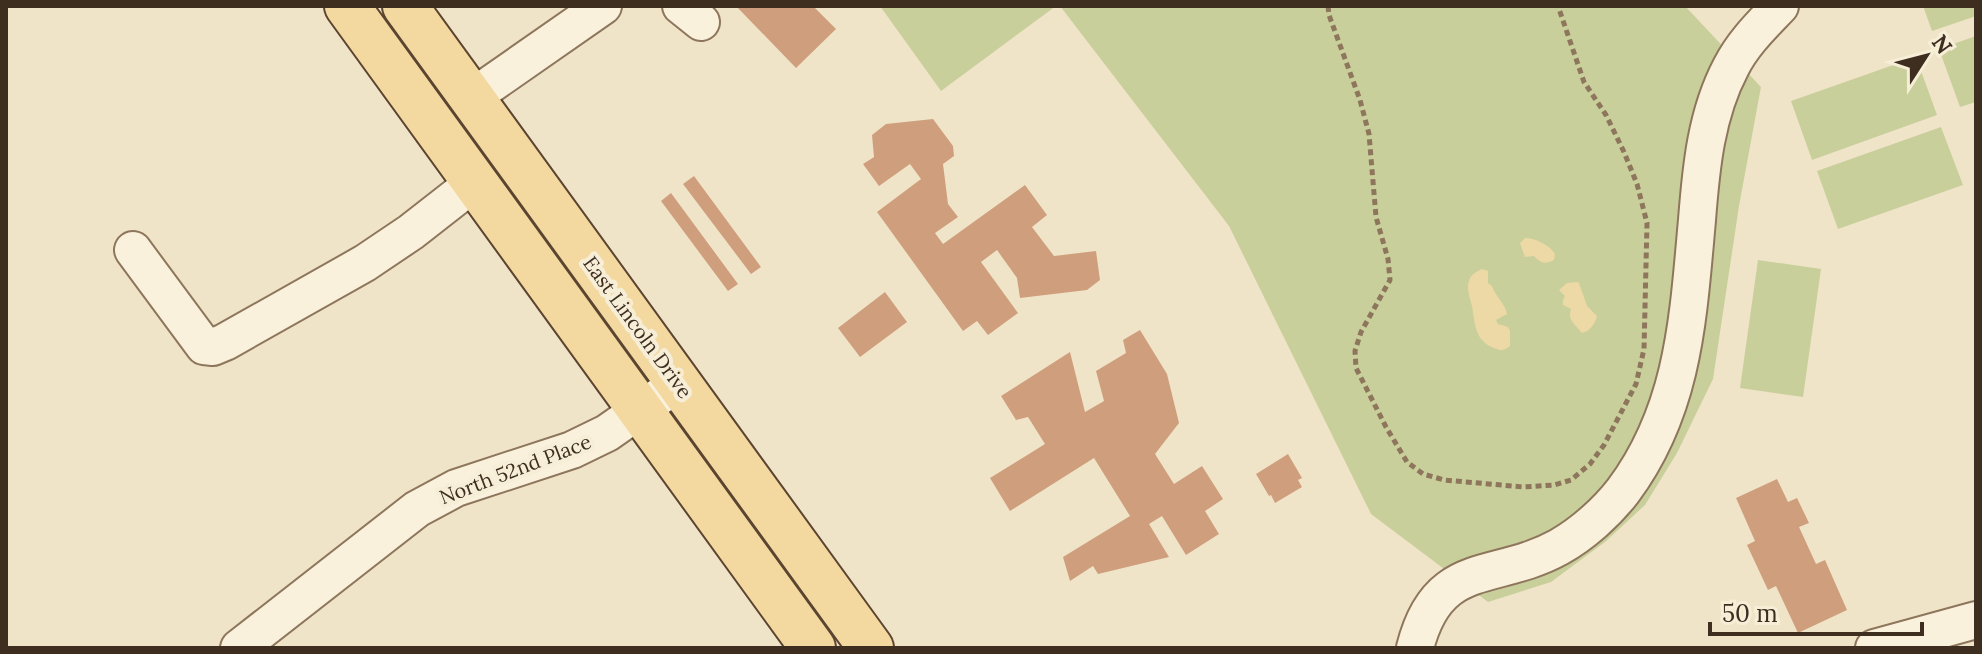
<svg xmlns="http://www.w3.org/2000/svg" width="1982" height="654" viewBox="0 0 1982 654" font-family="Lora,serif">
<style>
.green{fill:#c9cf9b}
.sand{fill:#ecd9a5}
.building{fill:#cf9f7d}
.lines{fill:none;stroke-linecap:round;stroke-linejoin:round}
.minor-casing{stroke:#8d765c;stroke-width:40}
.major-casing{stroke:#5b4430;stroke-width:48}
.path{stroke:#8d765c;stroke-width:5;stroke-dasharray:6 4;stroke-linecap:butt}
.minor{stroke:#faf1dc;stroke-width:36}
.major{stroke:#f3d9a0;stroke-width:44}
.labels{text-anchor:middle;dominant-baseline:central;stroke-width:8;stroke-linejoin:round;paint-order:stroke}
.street-label{font-size:20px;fill:#3d2e20;stroke:#f7eed8}
</style>
<rect width="100%" height="100%" fill="#f0e4c8"/>
<!-- green -->
<path class="green" d="M880,6h176l-115,85z
M1060,6h625l76,81 -22,119 -26,173 -36,74 -32,52 -40,37 -54,40 -63,20 -117,-88 -142,-288z
M1923,6h53v10l-44,15z
M1976,36v66l-16,5 -21,-58z
M1916,57l21,58 -125,45 -21,-59z
M1941,127l22,58 -125,44 -21,-58z
M1758,260l63,9 -18,128 -63,-9z"/>
<!-- sand -->
<path class="sand" d="M1525,238c10,0 25,7 30,16l-1,6c-10,5 -13,3 -20,-4l-9,1 -5,-14z
M1482,269l6,2v12l4,3c3,10 14,19 15,28l-11,6 2,4 10,3 2,4v15c-6,5 -9,5 -16,2 -19,-7 -19,-24 -22,-42 -2,-8 -6,-17 -3,-25 2,-7 7,-9 13,-12z
M1577,282l2,1 8,23 10,10c-2,8 -7,15 -15,17 -7,-9 -15,-13 -11,-24l-8,-4v-5l2,-4 -6,-6 8,-7z"/>
<!-- building -->
<path class="building" d="M736,6h77l23,23 -40,39z
M933,119l20,27 1,10 -11,8 5,40 10,13 -23,16 8,11 82,-59 22,30 -15,12 22,29 42,-5 4,29 -13,10 -67,8 -3,-20 -20,-28 -16,12 37,51 -30,22 -11,-14 -14,10 -86,-119 44,-33 -11,-15 -31,22 -16,-22 11,-7 -2,-22 14,-11z
M694,176l67,91 -10,7 -68,-90z
M671,193l67,91 -10,7 -67,-90z
M885,292l22,30 -47,35 -22,-29z
M1140,330l27,44 12,49 -24,31 19,30 28,-18 21,33 -18,12 14,23 -33,21 -24,-39 -13,8 20,33 -71,17 -5,-8 -23,15 -7,-24 67,-41 -36,-58 -84,53 -20,-33 55,-34 -17,-27 -12,3 -15,-24 69,-44 15,60 19,-11 -8,-30 30,-18 -3,-13z
M1288,454l14,24 -4,2 4,7 -27,16 -4,-8 -2,1 -13,-22z
M1777,479l11,23 9,-4 12,25 -10,4 17,37 9,-4 22,50 -49,23 -22,-47 -8,4 -21,-45 8,-4 -19,-43z"/>
<g class="lines">
<defs>
<path id="minor" d="M681,6l20,16
M471,98l132,-92
M133,250l71,96 9,1 12,-5 140,-79 46,-31 64,-50
M239,648l178,-139 39,-21 116,-38 35,-17 73,-51
M1415,648c23,-91 79,-65 144,-101 23,-13 47,-34 64,-56 61,-82 65,-172 74,-271 4,-52 9,-106 34,-153 12,-24 31,-42 49,-61
M1874,648l102,-28"/>
<path id="major" d="M347,6l466,642
M405,6l466,642"/>
</defs>
<!-- minor casing -->
<use href="#minor" class="minor-casing"/>
<!-- major casing -->
<use href="#major" class="major-casing"/>
<!-- path -->
<path class="path" d="M1328,6l1,9 31,85 9,34 7,83 12,42 2,21 -29,52 -6,19 1,17 30,59 21,35 16,12 21,6 79,7 31,-2 17,-5 19,-16 14,-19 32,-61 8,-35 3,-126 -10,-39 -13,-32 -18,-37 -22,-33 -26,-76"/>
<!-- minor -->
<use href="#minor" class="minor"/>
<!-- major -->
<use href="#major" class="major"/>
</g>
<g class="labels">
<!-- street labels -->
<g class="street-label">
<text transform="translate(638 327) rotate(54)">East Lincoln Drive</text>
<text transform="translate(515 469) rotate(-21)">North 52nd Place</text>
</g>
</g>
<!-- border -->
<rect width="1982" height="654" fill="none" stroke="#3d2e20" stroke-width="16"/>
<!-- north arrow -->
<g transform="translate(1926 56) rotate(54)" stroke="#f7eed8" stroke-width="6" paint-order="stroke">
<path d="M0-6L14 30L0 20L-14 30Z" fill="#3d2e20"/>
<text y="-12" font-size="22" font-weight="bold" text-anchor="middle" fill="#3d2e20">N</text>
</g>
<!-- scale -->
<path d="M1710 622v12h212v-12" fill="none" stroke="#3d2e20" stroke-width="4"/>
<text x="1722" y="622" font-size="24" fill="#3d2e20" stroke="#f7eed8" stroke-width="6" paint-order="stroke">50 m</text>
</svg>
